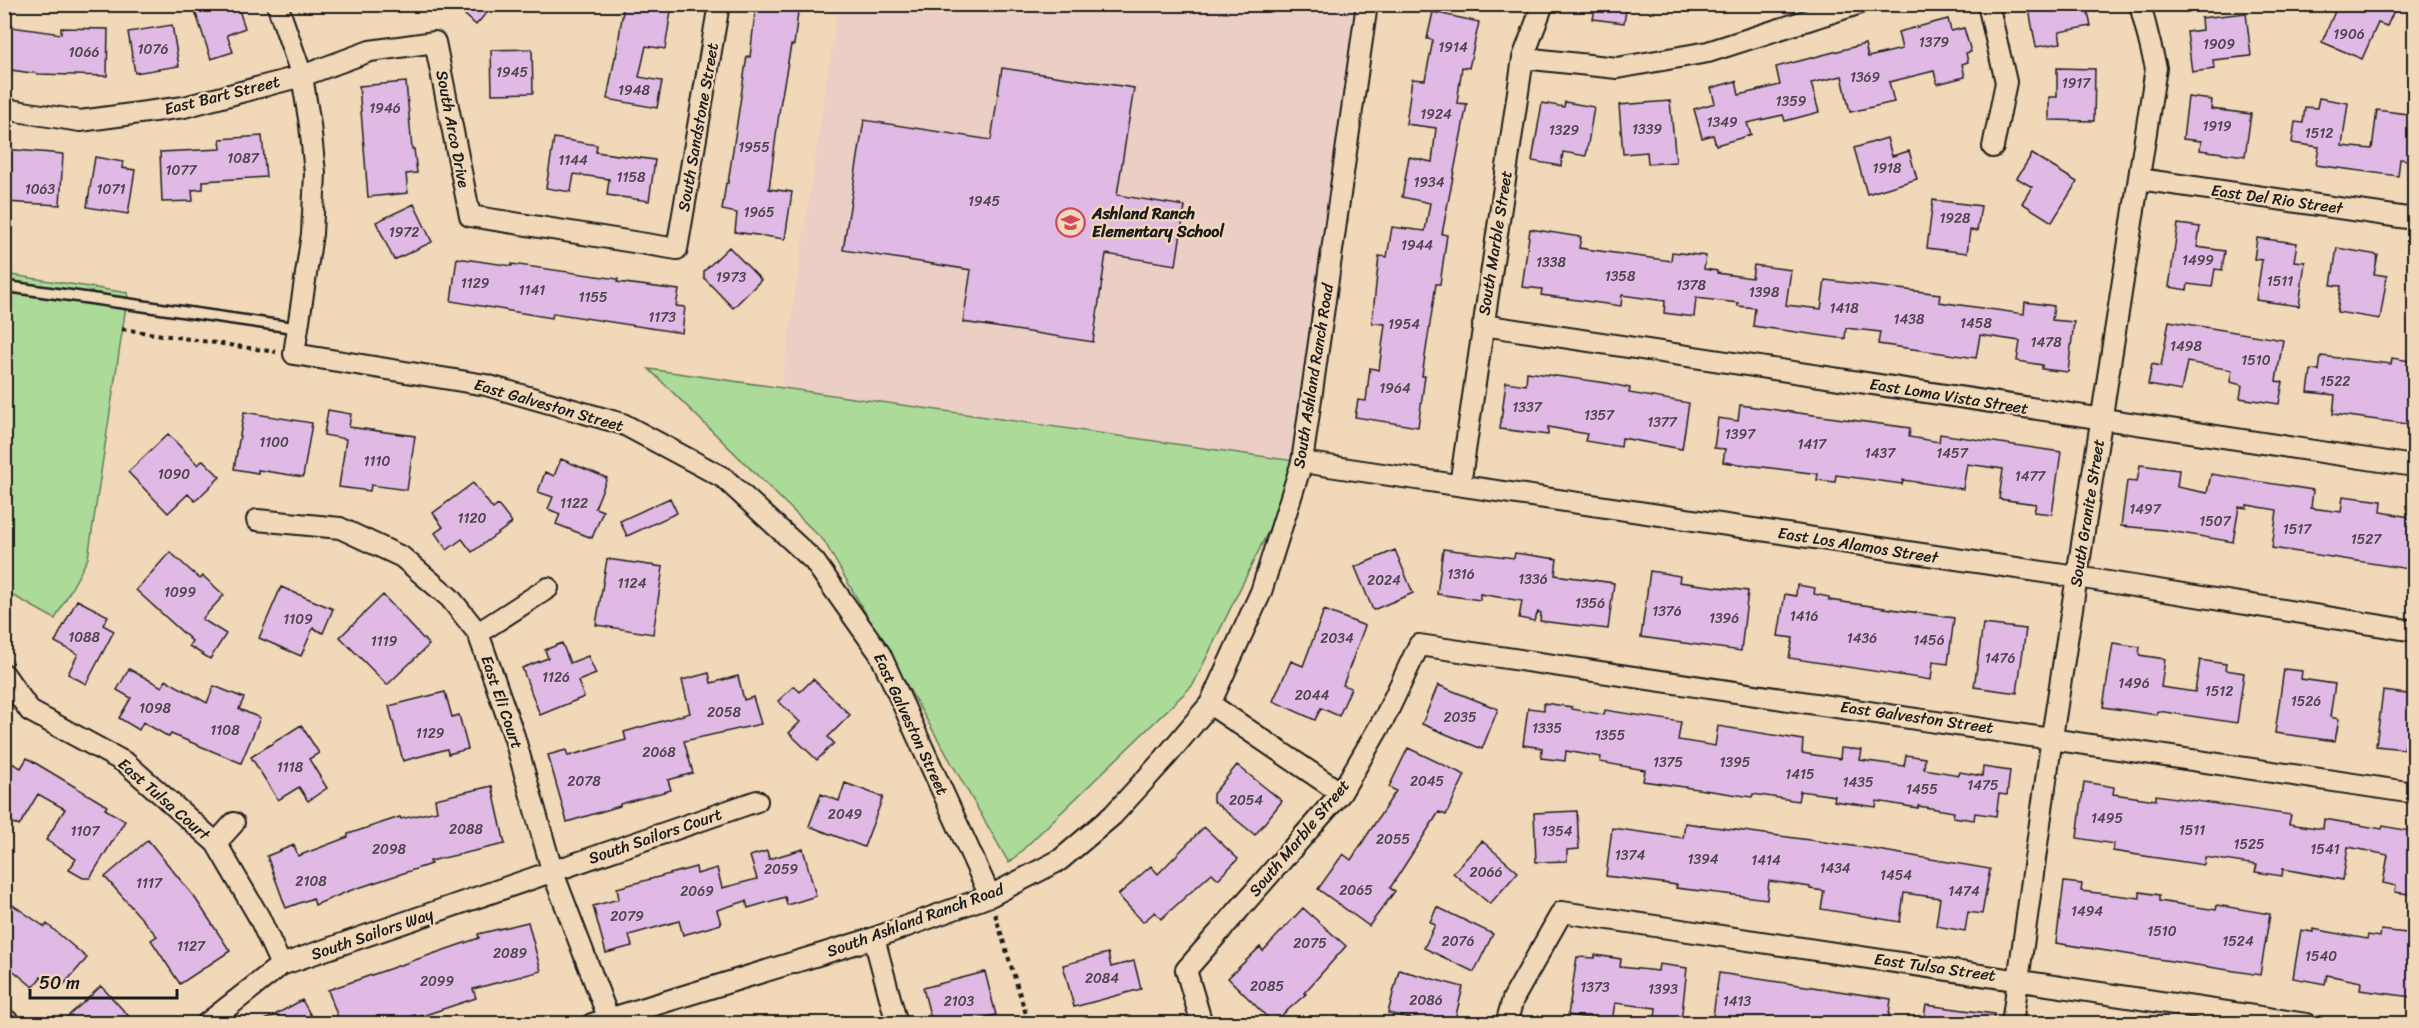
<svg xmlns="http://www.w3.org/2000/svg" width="2419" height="1028" viewBox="0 0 2419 1028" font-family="Sriracha,sans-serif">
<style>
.built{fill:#ebcfc5}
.green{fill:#acda99;stroke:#647b5a;stroke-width:1.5}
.building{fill:#e0bae4;stroke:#1c1c1c;stroke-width:1.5}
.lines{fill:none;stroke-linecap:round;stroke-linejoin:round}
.service-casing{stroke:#1c1c1c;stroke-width:14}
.minor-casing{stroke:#1c1c1c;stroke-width:24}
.path{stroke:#1c1c1c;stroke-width:4;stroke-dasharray:4.5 4.5;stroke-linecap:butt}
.service{stroke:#f0d8b8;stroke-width:9}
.minor{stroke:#f0d8b8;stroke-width:20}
.labels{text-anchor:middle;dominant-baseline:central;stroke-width:4.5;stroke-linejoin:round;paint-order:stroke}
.number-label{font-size:14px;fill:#4d444e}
.street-label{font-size:16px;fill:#1c1c1c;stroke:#f0d8b8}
.poi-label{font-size:16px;font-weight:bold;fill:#1c1c1c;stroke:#f0d8b8;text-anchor:start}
</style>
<rect width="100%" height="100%" fill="#f0d8b8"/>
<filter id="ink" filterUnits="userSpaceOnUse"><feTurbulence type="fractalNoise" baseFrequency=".0167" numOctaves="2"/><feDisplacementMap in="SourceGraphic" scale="12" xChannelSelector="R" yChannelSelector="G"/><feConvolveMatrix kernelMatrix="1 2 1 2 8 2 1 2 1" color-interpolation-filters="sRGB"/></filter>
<g filter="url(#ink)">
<!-- built -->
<path class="built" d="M838,5h529l-65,457 -521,-74z"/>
<!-- green -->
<path class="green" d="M5,274l123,19 -40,265 -33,61 -50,-28z
M649,369l653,93 -109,223 -184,178 -185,-322z"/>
<!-- building -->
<path class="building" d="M215,4h22l8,24 -18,7 6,17 -22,7 -16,-48z
M453,4h41l-18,21z
M624,4h48l-7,45 -19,-3 -7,31 23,4 -5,27 -50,-9 8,-42h1z
M756,4h43l-5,41h-3l-11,61 -11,83 23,3 -7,47 -50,-7 2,-19 -15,-3 4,-27h2l19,-127 3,1z
M1596,4h31l-3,19 -31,-4z
M2028,4h58l5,22 -32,6 2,11 -25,4z
M2338,4h59l-10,22 -9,-3 -16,36 -40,-17z
M1433,12l46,10 -10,46 -7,-1 -5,36 10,1 -25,130 5,1 -7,49h-4l-14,92h3l-7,51 -63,-10 3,-17 8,1 4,-33 9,2 6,-46 -13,-1 7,-67 8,1 5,-30 33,4 5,-28 -28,-6 7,-40 23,5 4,-34 -30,-4 6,-45 13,1 8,-40 -6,-1z
M2246,13l5,43 -38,4 1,9 -22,3 -5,-40 15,-2 -1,-12z
M1948,19l3,12 13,-3 7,24 -5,1 2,9 -6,2 3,13 -28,7 -3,-13 -45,11 5,20 -44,10 -8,-36 -31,7 8,29 -34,9 -2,-6 -36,8 4,12 -35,10 -3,-10 -11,3 -8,-29 21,-6 -4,-15 25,-7 3,14 41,-10 -4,-18 89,-23 3,13 34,-8 -4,-17z
M172,25l7,41 -44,7 -7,-41z
M4,26l57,8v-6l47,1 -1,47 -68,-2 -35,-5z
M532,49l1,44 -41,1 -1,-44z
M1002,68l132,20 -17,107 68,11 -9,59 -70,-11 -13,88 -130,-20 8,-52 -128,-20 21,-130 127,20z
M2057,68l38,1 -1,52 -45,-1v-23h8z
M406,82l6,67h2l3,24 -11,1 2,19 -40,4 -9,-111z
M2188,97l24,3 -1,9 40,5 -6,42 -45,-6 1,-9 -18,-2z
M2319,98l29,5 -6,43 30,3 5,-39 38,5v46l-15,-2 -2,17 -82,-11 3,-18 -27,-4 3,-21 8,1 2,-16 12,1z
M1670,101l6,61 -28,2 -1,-12 -24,2 -4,-49z
M1565,102l29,5 -8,49 -23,-4 -2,14 -29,-5 10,-58 22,4z
M262,136l4,41 -63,4v8l-11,1 1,11 -31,1 -2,-50 61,-3 -1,-10z
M554,138l43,7 -1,7 59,8 -6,41 -42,-6 2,-16 -35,-5 -3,18 -25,-4z
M1887,138l5,18 17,-5 8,28 -50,15 -13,-46z
M4,149l59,5 -3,51 -56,-3z
M2032,154l45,28 -25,40 -30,-19 10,-16 -15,-9z
M95,157l28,5 -1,6 13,2 -7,44 -41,-7z
M1933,200l48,6 -4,25 -7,-1 -3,23 -40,-5z
M414,204l18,38 -38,18 -18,-38z
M2178,224l22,3 -3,20 28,4 -3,19 -7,-1 -3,18 -24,-3 -1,6 -18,-3z
M1530,229l51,8 -2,11 92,13 1,-9 34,4 -2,13 13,2v2l35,5 2,-13 37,5 -5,35 35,4 4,-29 115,14 -1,8 85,12 1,-12 29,4 -2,14 22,2 -6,50 -26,-3v-4l-25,-4 3,-20 -40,-6 -4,23 -98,-14 2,-12 -34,-4 -1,11 -92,-13 2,-18 -17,-2v-3l-42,-5 -2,19 -30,-4 1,-12 -43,-6 -1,11 -80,-11 1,-6 -20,-2z
M2257,238l40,5 -3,18 11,1 -6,44 -43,-6 6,-40 -8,-1z
M729,247l32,33 -28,28 -29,-30v-7z
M2337,248l41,7 -4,19 13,2 -7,43 -43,-7 4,-26 -10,-1z
M457,258l55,8v-2l106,15 -1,3 62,8 -3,16 9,1 -3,26 -129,-20 -1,5 -101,-17z
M2169,321l114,19 -7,41 7,1 -4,22 -39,-6 2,-13 -12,-3 2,-12 -45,-8 -6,29 -33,-6 4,-21 9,2z
M2321,356l70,8 1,-6 19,3 -1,5 5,1v58l-82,-11 2,-19 -27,-3 3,-22 8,1z
M1527,372l80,11 23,5 -1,5 60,10 -7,46 -60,-11 -1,9 -36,-6 2,-7 -39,-7v8l-48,-6 6,-47 20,3z
M1740,405l170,23 -1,9 30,5 1,-8 121,18 -9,62 -18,-2 2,-8 -37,-5 4,-30 -36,-5 -4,25 -60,-9 -1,4 -66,-9 -1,7 -18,-2 1,-6 -95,-12 2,-13 -11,-1 4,-30 20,3z
M328,410l23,4 -2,13 66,9 -8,54 -36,-5 -1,6 -31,-4 7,-48 -22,-4z
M244,412l68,11 -9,54 -45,-7v3l-24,-4z
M168,434l30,31 5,-5 17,17 -25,24 -7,-7 -20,19 -40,-41z
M561,459l46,19 -12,30 8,3 -11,27 -36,-14 4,-10 -12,-5 5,-12 -15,-5 7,-20 9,4z
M2140,465l39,5 -2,17 30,6 4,-19 102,16 -2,18 30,4 2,-16 39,5 -1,11 34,6v52l-143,-22 5,-38 -30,-5v3l-8,-1 -6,35 -69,-12 -43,-4 6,-45 10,1z
M473,483l20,26 5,-4 14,18 -40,29 -10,-13 -15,11 -12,-17 8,-6 -10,-14z
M670,498l7,15 -50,23 -7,-15z
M1443,549l71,9 1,-5 42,6 -2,16 59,8 -6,46 -68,-8 1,-8 -3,-1 -4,9 -15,-3 3,-17 -42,-7v6l-43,-6z
M1395,550l18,43 -40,17 -18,-43z
M170,552l30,27 3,-3 21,19 -22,24 24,15 -16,25 -21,-13 3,-5 -56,-51z
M607,559l56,8 -10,67 -57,-9z
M1650,571l30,5 -1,6 69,9 -7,60 -100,-14z
M1797,585l18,3 -1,6 15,3v3l125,18 -6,46 -15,-2 -2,18 -142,-22 4,-20 -15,-2 7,-42 11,2z
M281,587l52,22 -10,24 -10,-5 -12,28 -42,-18z
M383,595l46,50 -42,40 -47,-48z
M77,600l31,16 -5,9 11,6 -28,53 -18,-10 10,-20 -23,-12z
M1324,610l41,16 -22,59 8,3 -12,28 -18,-8 -6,12 -42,-19 18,-40 12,5z
M1983,624l43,5 -9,64 -43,-6z
M562,643l8,20 18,-7 8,18 -18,7 6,16 -44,18 -18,-47 26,-10 -3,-8z
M2113,643l27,4 -1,8 26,4 -4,28 34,5 5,-32 26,4 -1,6 19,3 -7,50 -79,-12 -1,4 -54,-8z
M129,669l33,18 4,-7 41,23 7,-17 30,12 -5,11 21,9 -19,45 -70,-29 -2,3 -26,-15 -4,8 -20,-12 12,-20 -14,-8z
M2284,669l18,2 -1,8 34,5 -5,33 9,2 -4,22 -60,-8z
M709,673l2,10 27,-7 6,24 9,-3 8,27 -77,17 9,32 -25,7 3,10 -51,14v2l-53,16 -19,-67 18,-5 2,6 58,-16 -2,-8 66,-19 -8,-33z
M813,679l37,36 -22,22 6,6 -17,17 -28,-27 11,-11 -22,-21 16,-15 6,6z
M1438,685l60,24 -16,40 -60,-25z
M2383,691l32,4v47l-9,-1 -2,8 -28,-3z
M445,692l7,25 7,-2 9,34 -20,5 -1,-5 -44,12 -14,-55z
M1544,703l28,4v2l32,6 1,-5 76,12 -3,18 37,6 3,-20 85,14 -1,13 38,6 1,-11 21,2 -2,10 44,6 2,-11 19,3 -1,11 35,6 1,-3 22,4 1,-9 27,4 -3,24 -8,-1 -3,22 -21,-3 -1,7 -21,-3 1,-5 -36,-6v2l-41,-7 -1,6 -42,-6 1,-5 -35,-5 -2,10 -45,-7 -1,3 -109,-16 2,-11 -45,-8 1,-5 -35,-6 -1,10 -24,-3 1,-10 -19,-3 5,-37 16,2z
M301,725l18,28 -10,6 18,29 -19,13 -9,-14 -21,13 -27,-43z
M1408,748l57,27 -19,40 -7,-3 -49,76 5,3 -26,35 -51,-37 25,-35 8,6 45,-69 -7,-4z
M27,758l80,48 -2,3 20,12 -35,57h-7l-14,-8 7,-11 -30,-19 19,-31 -27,-15 -19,32 -15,-8v-59l17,9z
M1237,765l45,36 -27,34 -42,-34v-7z
M2084,782l30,5 -1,7 43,6v-5l135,20 -2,9 34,5 1,-10 58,10 1,-3 32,6v63l-20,-3 1,-6 -13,-3 5,-28 -40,-8 -5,33 -60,-11 -1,7 -27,-4 2,-7 -52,-8 -1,8 -53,-8 -38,-6 1,-7 -37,-6z
M845,783l38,14 -19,50 -55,-21 12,-32 18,7z
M492,786l13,58 -75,17 1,3 -82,27 -34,14 -2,-7 -27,10 -19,-52 27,-11 4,11 50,-19v-3l52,-17 1,2 36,-8 -2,-12z
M1577,811l2,38 -12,1v11l-31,1 -2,-49z
M1685,823l175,24 130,22 -8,45 -14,-2 -3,19 -29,-5 4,-28 -36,-5 -4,29 -79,-13 3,-18 -14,-2v-2l-41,-6 -2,18 -91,-11 1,-3 -71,-9 6,-48 71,10z
M1204,827l34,32 -20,20 -6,-6 -51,46 -6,-7 -12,10 -25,-27 33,-29 7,8z
M148,840l47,58 35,53 -50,33 -29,-44 6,-4 -52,-59z
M1482,841l36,31 -28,32 -37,-31z
M803,849l13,47 -29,9 -2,-8 -37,11 -2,-7 -29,9 4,14 -38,11 -4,-14 -50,14 3,11 -26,7 -13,-47 26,-7 -2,-11 79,-21 1,7 20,-6 5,20 35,-9 -7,-23 17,-5 2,8z
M2064,882l18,2 -1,7 59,7v-6l19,3v6l57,9 1,-5 53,9 -10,61 -204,-32z
M4,899l41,28 2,-3 40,34 -29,33 -17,-14 -8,10 -29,-24z
M1437,907l56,27 -19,38 -50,-24 11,-23 -5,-3z
M1303,908l43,38 -42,47 2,1 -33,29 -45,-45 32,-31 3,4z
M528,922l13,49 -68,18 3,9 -60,20 -1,-3 -23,8h-52l-12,-33 151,-52 -1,-4z
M2313,929l54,10 1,-4 12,2 1,-7 34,4v34l-4,29 -51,-7 1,-8 -34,-7 -2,9 -32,-6 8,-48 12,2z
M1108,953l3,14 23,-6 7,28 -67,18 -11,-42z
M1595,955l26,4 -1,8 38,4 1,-7 28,4 -6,54 -26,-3 1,-11 -41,-5 -3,18 -44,-6 9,-58 18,1z
M1399,970l64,17 -9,36h-24l-42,-10z
M985,972l11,43 -36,8h-28l-9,-35z
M1719,973l172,26 -3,24h-176z
M101,986l34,37h-75l24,-21z
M302,1000l13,23h-55z
M1926,1005l68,9 -1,9h-70z"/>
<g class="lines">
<defs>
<path id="service" d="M4,286l293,42"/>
<path id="minor" d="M277,4l25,72 8,49 5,48 -3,61 -18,120 192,31 137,39 101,54 90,83 66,93 110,242
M1988,4l18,78 -13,65
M1523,58l94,10 91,-16 150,-48
M4,109l76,12 104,-14 118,-31 68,-25 65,-9 35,174 207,33 42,-245
M2139,179l275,40
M1483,325l931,141
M1302,462l775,115 337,54
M1460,485l63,-427 20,-54
M257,520l83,8 62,29 48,41 28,35 36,103 38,134 56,147
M478,633l70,-45
M4,674l26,37 96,52 90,80 43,74 22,48
M1210,704l131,89
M216,843l18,-20
M874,938l23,86
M4,1018l7,6
M206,1024l75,-59 476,-164
M592,1024l282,-86 116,-42 70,-36 53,-45 52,-57 45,-54 51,-112 41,-130 65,-458
M1202,1024l-16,-54 155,-177 44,-76 34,-72 995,148
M1506,1024l7,-25 49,-87 745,112
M2012,1024l40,-287 104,-669 -16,-64"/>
</defs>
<!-- service casing -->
<use href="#service" class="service-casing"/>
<!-- minor casing -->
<use href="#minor" class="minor-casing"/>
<!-- path -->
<path class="path" d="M122,329l154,23
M995,914l34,110"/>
<!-- service -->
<use href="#service" class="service"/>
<!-- minor -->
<use href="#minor" class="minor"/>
</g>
</g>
<!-- icons -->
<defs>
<symbol id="school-ring" viewBox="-11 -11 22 22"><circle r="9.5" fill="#f0d8b8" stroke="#d1495b" stroke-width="1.5"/><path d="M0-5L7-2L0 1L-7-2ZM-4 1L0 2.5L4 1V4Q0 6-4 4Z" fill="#d1495b"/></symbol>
</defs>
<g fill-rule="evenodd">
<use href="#school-ring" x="1054" y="206" width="33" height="33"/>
</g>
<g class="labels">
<!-- number labels -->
<g class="number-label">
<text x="2349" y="34">1906</text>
<text x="1934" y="42">1379</text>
<text x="2219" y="44">1909</text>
<text x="1453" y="47">1914</text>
<text x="153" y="49">1076</text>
<text x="84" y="52">1066</text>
<text x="512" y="72">1945</text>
<text x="1865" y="77">1369</text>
<text x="2076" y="83">1917</text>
<text x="634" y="90">1948</text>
<text x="1791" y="101">1359</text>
<text x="385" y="108">1946</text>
<text x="1436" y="114">1924</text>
<text x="1722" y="122">1349</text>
<text x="2217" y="126">1919</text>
<text x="1647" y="129">1339</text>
<text x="1564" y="130">1329</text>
<text x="2319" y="133">1512</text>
<text x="754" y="147">1955</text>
<text x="243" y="158">1087</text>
<text x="573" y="160">1144</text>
<text x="1887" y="168">1918</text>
<text x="181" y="170">1077</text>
<text x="631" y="177">1158</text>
<text x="1429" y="182">1934</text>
<text x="40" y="189">1063</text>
<text x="111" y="189">1071</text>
<text x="984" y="201">1945</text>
<text x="759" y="212">1965</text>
<text x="1955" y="218">1928</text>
<text x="404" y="232">1972</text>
<text x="1417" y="245">1944</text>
<text x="2198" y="260">1499</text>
<text x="1551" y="262">1338</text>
<text x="1620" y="276">1358</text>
<text x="731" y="277">1973</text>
<text x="2280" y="281">1511</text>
<text x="475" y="283">1129</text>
<text x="1691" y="285">1378</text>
<text x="532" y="290">1141</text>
<text x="1764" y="292">1398</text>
<text x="593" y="297">1155</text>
<text x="1844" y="308">1418</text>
<text x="662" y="317">1173</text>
<text x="1909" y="319">1438</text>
<text x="1976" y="323">1458</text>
<text x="1404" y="324">1954</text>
<text x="2046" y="342">1478</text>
<text x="2186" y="346">1498</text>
<text x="2256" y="360">1510</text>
<text x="2335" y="381">1522</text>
<text x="1395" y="388">1964</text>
<text x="1527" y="407">1337</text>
<text x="1599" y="415">1357</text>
<text x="1662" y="422">1377</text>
<text x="1740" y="434">1397</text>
<text x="274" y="442">1100</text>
<text x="1812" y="444">1417</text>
<text x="1880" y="453">1437</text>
<text x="1952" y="453">1457</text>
<text x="377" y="461">1110</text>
<text x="174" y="474">1090</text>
<text x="2030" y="476">1477</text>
<text x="574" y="503">1122</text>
<text x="2145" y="509">1497</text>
<text x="472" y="518">1120</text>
<text x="2215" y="521">1507</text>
<text x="2297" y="529">1517</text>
<text x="2366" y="539">1527</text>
<text x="1461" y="574">1316</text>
<text x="1533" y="579">1336</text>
<text x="1384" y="580">2024</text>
<text x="632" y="583">1124</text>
<text x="180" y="592">1099</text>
<text x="1590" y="603">1356</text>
<text x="1667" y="611">1376</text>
<text x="1804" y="616">1416</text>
<text x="1724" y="618">1396</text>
<text x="298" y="619">1109</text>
<text x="84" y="637">1088</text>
<text x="1337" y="638">2034</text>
<text x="1862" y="638">1436</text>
<text x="1929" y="640">1456</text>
<text x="384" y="641">1119</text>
<text x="2000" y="658">1476</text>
<text x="556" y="677">1126</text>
<text x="2134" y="683">1496</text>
<text x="2219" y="691">1512</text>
<text x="1312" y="695">2044</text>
<text x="2306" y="701">1526</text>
<text x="155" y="708">1098</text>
<text x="724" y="712">2058</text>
<text x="1460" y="717">2035</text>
<text x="1547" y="728">1335</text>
<text x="225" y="730">1108</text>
<text x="430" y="733">1129</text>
<text x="1610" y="735">1355</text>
<text x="659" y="752">2068</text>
<text x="1668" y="762">1375</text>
<text x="1735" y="762">1395</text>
<text x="290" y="767">1118</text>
<text x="1800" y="774">1415</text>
<text x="584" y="781">2078</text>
<text x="1427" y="781">2045</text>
<text x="1858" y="782">1435</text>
<text x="1983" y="785">1475</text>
<text x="1922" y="789">1455</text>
<text x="1246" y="800">2054</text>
<text x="845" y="814">2049</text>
<text x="2107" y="818">1495</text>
<text x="466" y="829">2088</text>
<text x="2192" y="830">1511</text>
<text x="85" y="831">1107</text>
<text x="1557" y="831">1354</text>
<text x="1393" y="839">2055</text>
<text x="2249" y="844">1525</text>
<text x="389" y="849">2098</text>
<text x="2325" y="849">1541</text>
<text x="1630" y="855">1374</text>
<text x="1703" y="859">1394</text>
<text x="1766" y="860">1414</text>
<text x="1835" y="868">1434</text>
<text x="781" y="869">2059</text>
<text x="1486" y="872">2066</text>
<text x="1896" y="875">1454</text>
<text x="311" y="881">2108</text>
<text x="149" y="883">1117</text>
<text x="1356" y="890">2065</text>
<text x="697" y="891">2069</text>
<text x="1964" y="891">1474</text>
<text x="2087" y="911">1494</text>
<text x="627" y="916">2079</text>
<text x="2162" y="931">1510</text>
<text x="1458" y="941">2076</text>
<text x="2238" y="941">1524</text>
<text x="1310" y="943">2075</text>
<text x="191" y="946">1127</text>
<text x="510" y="953">2089</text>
<text x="2321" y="956">1540</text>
<text x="1102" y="978">2084</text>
<text x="437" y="981">2099</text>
<text x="1267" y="986">2085</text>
<text x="1595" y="987">1373</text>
<text x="1663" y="989">1393</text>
<text x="1426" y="1000">2086</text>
<text x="959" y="1001">2103</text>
<text x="1737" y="1001">1413</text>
</g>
<!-- street labels -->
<g class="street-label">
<text transform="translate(222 95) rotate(-14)">East Bart Street</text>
<text transform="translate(698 127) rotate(-80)">South Sandstone Street</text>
<text transform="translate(453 129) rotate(79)">South Arco Drive</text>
<text transform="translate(2277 199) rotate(8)">East Del Rio Street</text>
<text transform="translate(1495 243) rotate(-81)">South Marble Street</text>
<text transform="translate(1313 376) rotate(-81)">South Ashland Ranch Road</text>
<text transform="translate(1949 396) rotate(9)">East Loma Vista Street</text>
<text transform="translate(549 405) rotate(16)">East Galveston Street</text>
<text transform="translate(2087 513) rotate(-81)">South Granite Street</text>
<text transform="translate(1858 545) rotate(9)">East Los Alamos Street</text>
<text transform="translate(502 702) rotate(71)">East Eli Court</text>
<text transform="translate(1917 717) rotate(8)">East Galveston Street</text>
<text transform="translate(911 724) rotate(65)">East Galveston Street</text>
<text transform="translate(164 799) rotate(41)">East Tulsa Court</text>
<text transform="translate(655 836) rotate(-19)">South Sailors Court</text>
<text transform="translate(1299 838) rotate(-50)">South Marble Street</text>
<text transform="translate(915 920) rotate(-20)">South Ashland Ranch Road</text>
<text transform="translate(372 934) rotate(-19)">South Sailors Way</text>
<text transform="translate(1935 967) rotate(8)">East Tulsa Street</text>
</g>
<!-- poi labels -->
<g class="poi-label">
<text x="1092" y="213">Ashland Ranch<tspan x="1092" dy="18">Elementary School</tspan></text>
</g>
</g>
<!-- margin -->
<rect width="2419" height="1028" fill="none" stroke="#f0d8b8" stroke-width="24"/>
<rect x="12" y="12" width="2395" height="1004" fill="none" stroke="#1c1c1c" stroke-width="2" filter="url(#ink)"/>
<!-- scale -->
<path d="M30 989v9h147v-9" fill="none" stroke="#1c1c1c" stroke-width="3"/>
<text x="39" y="989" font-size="18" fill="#1c1c1c" stroke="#f0d8b8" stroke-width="4.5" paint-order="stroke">50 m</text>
</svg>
